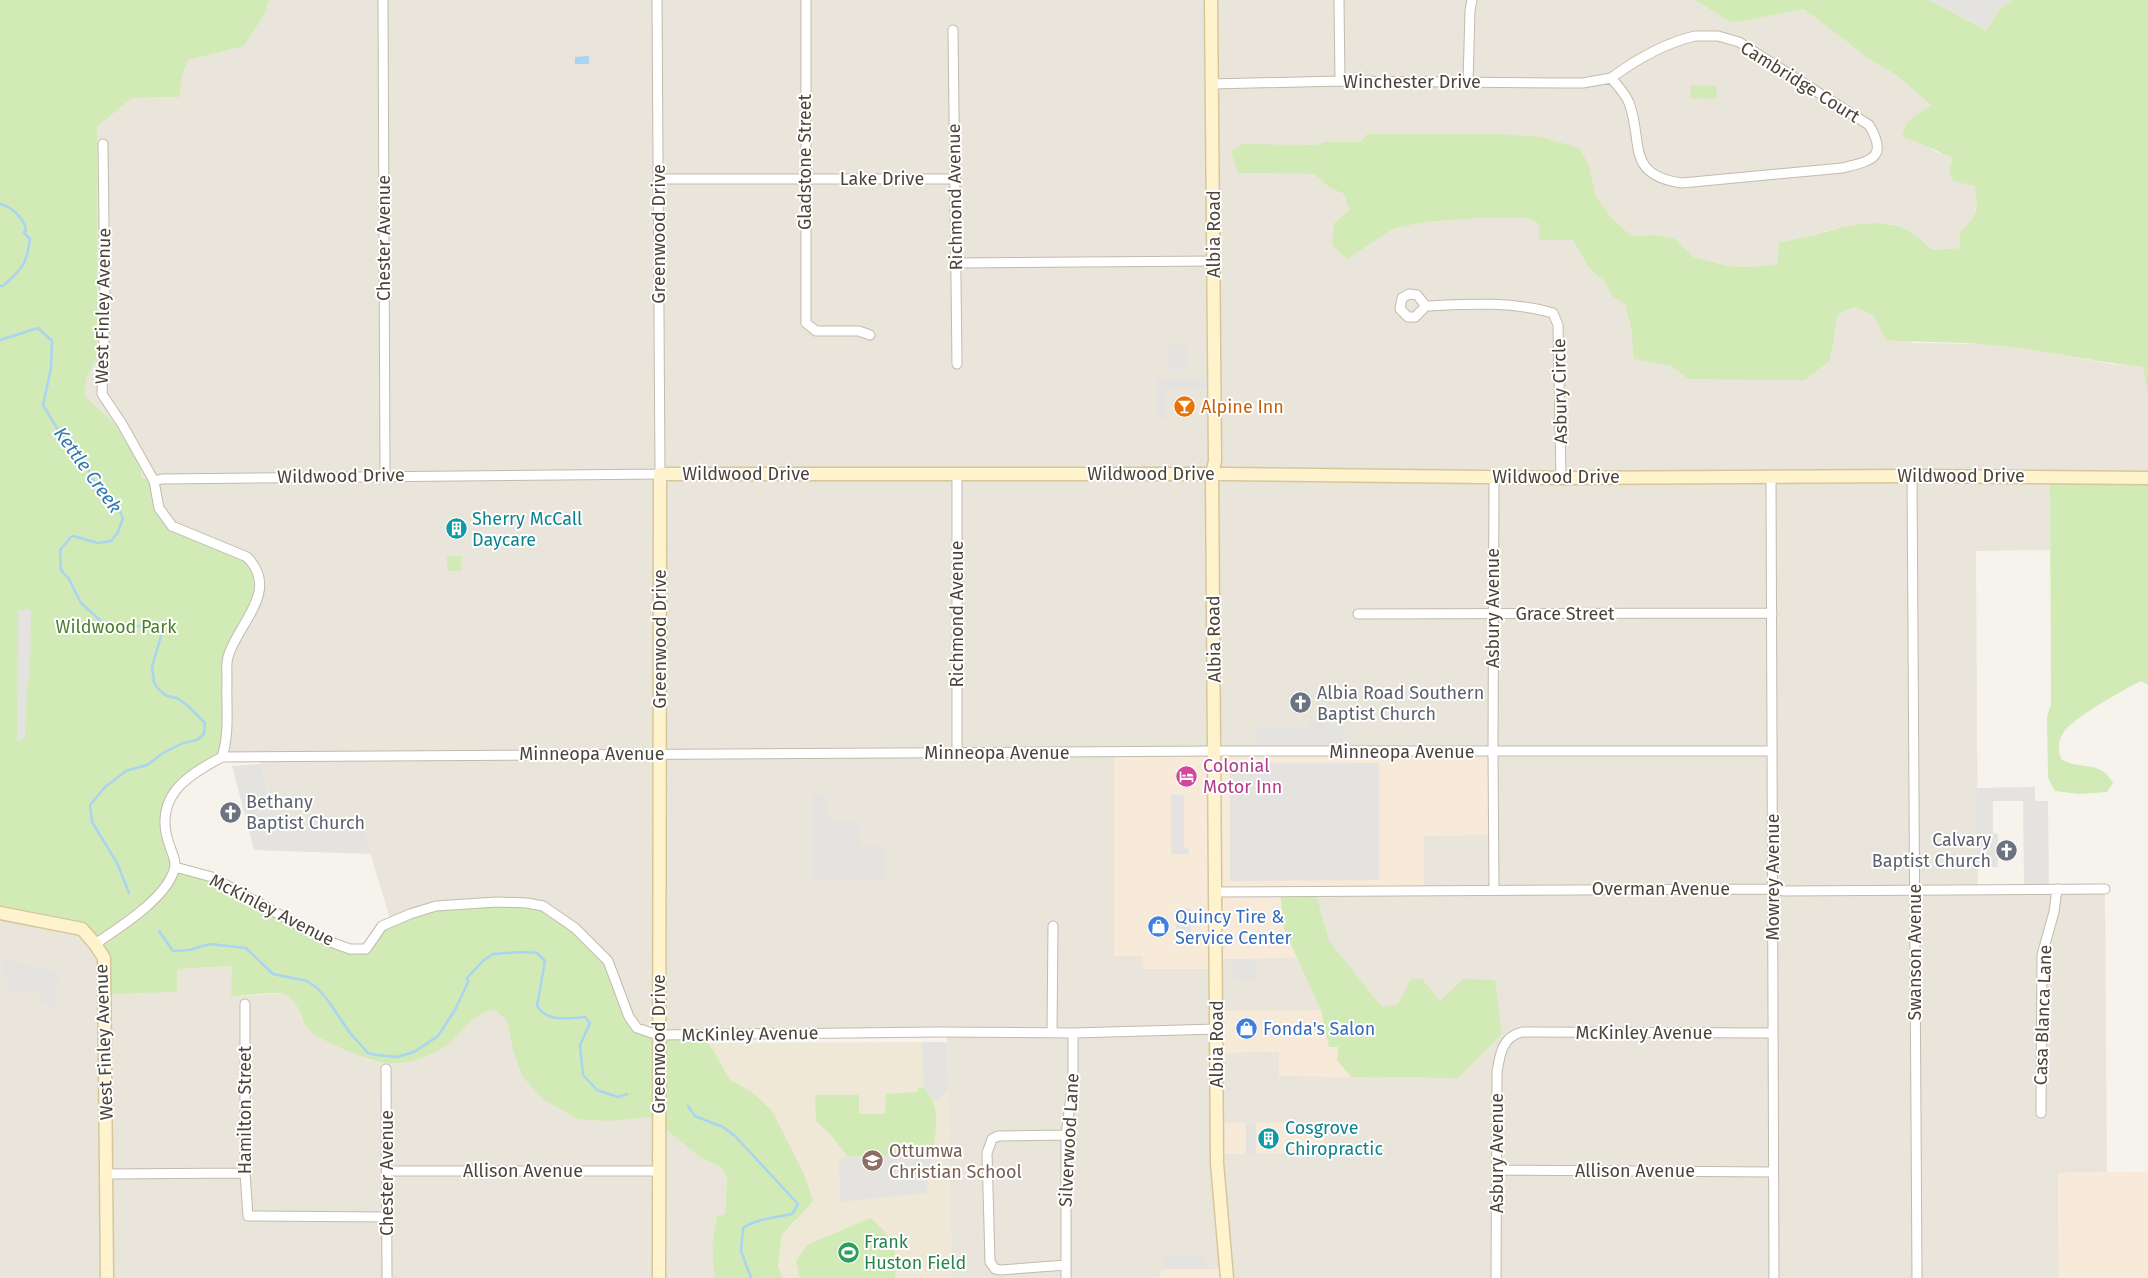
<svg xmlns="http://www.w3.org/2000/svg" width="2148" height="1278" viewBox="0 0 2148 1278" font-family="'Fira Sans',sans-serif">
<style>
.residential{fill:#eae5da;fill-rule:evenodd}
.commercial{fill:#f7ead8}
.education{fill:#efe8d6}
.green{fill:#d2eab5}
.parking{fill:#e5e3e0}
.water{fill:#a9d4f2}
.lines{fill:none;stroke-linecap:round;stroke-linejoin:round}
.stream{stroke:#a9d4f2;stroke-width:2.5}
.street-casing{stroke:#c2bbae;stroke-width:11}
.secondary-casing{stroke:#d6c79b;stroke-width:15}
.street{stroke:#fff;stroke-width:9}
.secondary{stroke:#fff3cd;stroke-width:12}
.labels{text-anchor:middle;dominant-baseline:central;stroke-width:4;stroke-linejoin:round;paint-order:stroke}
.street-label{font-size:18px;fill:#4b4439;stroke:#fff}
.food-label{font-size:18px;fill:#c56008;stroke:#fff;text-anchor:start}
.culture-label{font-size:18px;fill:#0d838f;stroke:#fff;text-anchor:start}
.park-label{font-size:18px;fill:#4a7f2a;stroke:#fff}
.worship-label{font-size:18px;fill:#5b616d;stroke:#fff;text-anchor:start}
.hotel-label{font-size:18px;fill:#b23c85;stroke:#fff;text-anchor:start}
.shop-label{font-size:18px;fill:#366cbe;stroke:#fff;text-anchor:start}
.education-label{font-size:18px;fill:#785e54;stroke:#fff;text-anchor:start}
.leisure-label{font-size:18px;fill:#27864d;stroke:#fff;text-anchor:start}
.water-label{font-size:19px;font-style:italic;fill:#2e7ab2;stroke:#fff}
</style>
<rect width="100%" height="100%" fill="#f6f3ec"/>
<!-- residential -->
<path class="residential" d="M269,0h1426l37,23 72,-14 64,49 28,17 36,31 -25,16 14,20 15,10 17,6 21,27 4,18 -6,18 -12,11v16l-28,2 -21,-18 -20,-8 -62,6 -35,11 -14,1 -3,22 -26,3 -23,-1 -34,-9 -20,-19 -20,-3 -23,1 -20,-19 -16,-20 -7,-34 -92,-29h-129l-7,8h-36l-86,31 76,1 16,14 14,6 5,16 -15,13 13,36 48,-31 32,-6 53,-4h47l12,6 1,16h33l15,27 16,14 9,16 12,6 6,24 4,32 36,7 17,13 117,1 25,-19 8,-47 17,-7 18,8 39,28 78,1 48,6 73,14 33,3 4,26v85l-97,-1v73l-75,1 2,338 127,1 2,282 -49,1 1,105h-832l-21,-9h-42l-5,9h-208l-4,-246 -289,3 -267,-113 -28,-93 -87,-3 -17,-71 -37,2 -50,-231 -30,-48 -5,-22 -22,-32 -30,-28 1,-16 11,-23v-230l35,-29 48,-1 2,-20 6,-17 56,-14 21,-32zM1492,752l-68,84 -144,56 4,37 14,28 -81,2 -1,10 -72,-1 -1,-12zM1358,1009l66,69 -145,-3v-23z
M0,913l82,16 95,63v-23l56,-3 -2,31 52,-4 12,8 6,16 9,14 62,30 96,-38 13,-11 14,-2 12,11 6,29 138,67 50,41 20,9 6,10 -2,37 -8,2 -5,29 2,33h-714z"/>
<!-- commercial -->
<path class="commercial" d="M1114,752h379l1,83 -70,1v55l-104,-2 -36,40 15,29 -82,1v10h-73l-1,-13h-29z
M1321,1010l8,36 10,1 -2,13 14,17 -72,-1v-24l-62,1v-42z
M1325,1122l-1,31 -107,1v-31z
M2148,1172v106h-89l-1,-105z
M1164,1269h62l1,9h-68z"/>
<!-- education -->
<path class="education" d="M947,1042l4,236h-168l-5,-12 4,-31 14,-14 -66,-141 -22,-37z"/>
<!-- green -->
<path class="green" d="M0,0h269l-4,14 -21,32 -56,14 -6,17 -2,20 -48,1 -35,29v230l-11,23 -1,16 30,28 22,32 5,22 12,3 5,27 13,18 75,31 13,27 -29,63 -9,110 -52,41 -4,37 10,28 36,14 113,63 41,9 16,-23 28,-12 57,-12 76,4 65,55 29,67 67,7 26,45 22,12 20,19 32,63 9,27 -31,34 -4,31 5,12h-69l-2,-33 5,-29 8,-2 2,-37 -6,-10 -20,-9 -50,-41 -43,4 -31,-2 -34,-20 -21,-23 -9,-26 -6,-29 -12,-11c-27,3 -31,24 -51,37 -17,11 -38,18 -58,16 -15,-1 -66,-22 -77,-33 -10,-11 -9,-30 -25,-36 -7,-3 -43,2 -53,3l1,-31 -55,3v23l-72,2 -1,-36 -22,-29 -82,-22z
M1695,0h234l57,30 17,-25 8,-5h137v393l-5,-26c-50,-5 -100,-18 -151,-22 -35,-4 -71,-2 -106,-5l-13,-25 -18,-8 -17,7 -8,47 -25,19h-40l-77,-1 -17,-13 -37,-7 -3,-32 -6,-23 -12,-7 -9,-16 -16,-14 -15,-27h-34v-16l-12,-6h-47l-53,4 -32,6 -48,31 -15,-14 2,-22 15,-13 -5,-16 -14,-6 -16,-14 -76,-1 -7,-21 11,-8 74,1 8,-3h36l7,-8h129l45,3 38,11 9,15 8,34 15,20 20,19 23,-1 20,3 20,19 34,9 23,1 26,-3 2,-22c41,-4 95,-34 133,-9 7,4 14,12 20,17l28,-2v-16c17,-16 20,-24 14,-46l-21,-5 -4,-11 4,-12c-18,-7 -32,-16 -51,-21l5,-15 24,-17 -35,-30 -28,-17 -64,-49 -72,14z
M1691,85l26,1 -1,13 -26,-1z
M2050,477l98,1v207l-7,-4c-16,8 -70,38 -78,52 -5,9 -5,16 -2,26 19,12 39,0 52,24l-6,9 -28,2 -24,-3 -7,-13 -1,-61 4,-13z
M447,556h14v15h-14z
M1315,891l14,50 53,66 16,-3 13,-25h11l18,22 23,-22 32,1 7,54 -44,44 -107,-1 -14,-17 1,-13h-9l-8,-37 -37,-81 -4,-37z
M918,1088h6c18,19 12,43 8,66l-84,3 -18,-23 -14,-13 -1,-26h44v19h26l1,-20 31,-2z
M870,1218c23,18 27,31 25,60h-95l-4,-17 11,-16z"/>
<!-- parking -->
<path class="parking" d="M1929,0h82l-8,5 -17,25z
M1167,345h21v24h-21z
M1208,378v11h-42v32h-9l-1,-42z
M18,610h13l-1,64 -3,12 -2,51 -8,6z
M1339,715l12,37 -95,-1v-24l53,-1 1,-10z
M1230,762l149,1v117l-149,1z
M261,764l15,62 87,2 8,26 -117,-4 -22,-84z
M2035,787v14h13l1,83h-25l-1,-83h-30v32l5,1v33h-21l-1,-79z
M812,794h14l1,27h32v25h27v35l-74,-1z
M1184,794v54h5v6h-18v-59z
M1176,908h15v35h-15z
M1255,959l1,22h-22l-1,-21z
M4,960l55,12 -3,35 -14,-2 -1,-11 -34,-4v-13h-6z
M922,1042h25l1,47 -7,10 -8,1 -9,-12z
M1246,1123h10v31h-10z
M932,1154l-6,39 -86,9 -1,-45z
M1163,1256h42l1,13h-42z"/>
<!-- water -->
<path class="water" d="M589,56v8h-14v-7z"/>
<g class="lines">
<!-- stream -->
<path class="stream" d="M0,204c12,3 24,14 26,26l-2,3 6,6c-4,28 -8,29 -27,47h-3
M0,340l38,-12 14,13 -1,27 -8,37 21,35 21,23 9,19 22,22 7,14 -5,14 -7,9 -13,2 -25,-7 -2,1 -11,13 1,20 8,9 12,24 21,19 13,4h34l4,1 8,9 -9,31 2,15 4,7 9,7 10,2 10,7 18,18 -1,11 -7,6 -14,3 -20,10 -16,12 -21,6 -21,16 -15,18 2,17 25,41 12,30
M159,931l14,20 16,-1 21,-6 36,4 27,26 34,7 10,7 10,11 23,34 18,20 9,2 20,2 17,-5 24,-16 17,-26 13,-28 -1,-4 17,-18 9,-6 30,-2 14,1 8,8 -8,45c11,17 31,12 48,11l5,6 -10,22 3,30 14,15 21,7 9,-3
M688,1106l7,10 28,11 12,9 63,68 -6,10c-15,3 -36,5 -49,14l-2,23 10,27"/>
<defs>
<path id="street" d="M383,0l2,475
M806,0v323l10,8h43l11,4
M1339,0l1,81
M953,30l4,334
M1695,36h23l21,6 130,83c20,33 2,36 -27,43l-160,15c-58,-8 -38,-42 -53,-80 -3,-9 -12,-18 -18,-25 26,-19 53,-35 84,-42z
M1468,82l2,-71 2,-11
M1212,84l128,-3 222,2h21l28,-5
M659,179h297
M956,263l259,-2
M1409,294l8,1 9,11 -11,11h-7l-8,-8 2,-11z
M1426,306c42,-2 86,-5 127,7l5,12 3,153
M1771,476l3,802
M1912,476l5,802
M1494,477l-1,275 1,137
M154,481l8,-2 498,-5 -3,-474
M1358,614l414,-1
M957,754v-280
M222,757l993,-6h557
M175,867l37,10 113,63 25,9h16l16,-23 28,-12 26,-8 61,-4 30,1 16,3 32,22 33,33 21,56 8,11 21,7 279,-3 136,1 144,-4
M1216,892l557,-3 11,2 321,-2
M95,944c24,-16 68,-44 78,-71 5,-11 -1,-19 -4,-29 -16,-47 17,-68 53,-87 8,-25 4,-51 5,-77 0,-7 -1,-16 1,-23 9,-33 53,-66 19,-100l-75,-31 -13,-18 -5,-27 -32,-57 -20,-30 3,-89 -2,-161
M245,1004v169l3,43 139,1
M1052,1033l1,-107
M386,1069l1,209
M2041,1113l1,-158 12,-43 3,-23
M1066,1135l-68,1 -6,3 -5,14 3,109 5,7 6,1 65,-5
M1497,1170l276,2
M387,1171h272
M107,1174l138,-1
M1066,1278v-143l7,-55v-47
M1496,1278l1,-206c3,-18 5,-35 25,-40l251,1"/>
<path id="secondary" d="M1211,0l4,461 -3,13 5,689 10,115
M0,913l82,16 13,15 9,14 3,320
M659,1278l1,-804h569l332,4 348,-2 239,2"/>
</defs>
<!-- street casing -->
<use href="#street" class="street-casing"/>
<!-- secondary casing -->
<use href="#secondary" class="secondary-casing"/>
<!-- street -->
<use href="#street" class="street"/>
<!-- secondary -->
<use href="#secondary" class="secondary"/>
</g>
<!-- icons -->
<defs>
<symbol id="bar-disc" viewBox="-11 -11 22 22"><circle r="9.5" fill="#e8710a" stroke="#fff"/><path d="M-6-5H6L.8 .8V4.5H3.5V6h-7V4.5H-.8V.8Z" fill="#fff"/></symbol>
<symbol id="building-disc" viewBox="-11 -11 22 22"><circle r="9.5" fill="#0f9aa8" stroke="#fff"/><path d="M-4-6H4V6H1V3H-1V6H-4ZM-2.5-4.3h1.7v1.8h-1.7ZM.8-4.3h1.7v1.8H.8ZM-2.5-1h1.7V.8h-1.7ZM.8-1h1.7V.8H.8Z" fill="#fff"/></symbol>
<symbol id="church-disc" viewBox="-11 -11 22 22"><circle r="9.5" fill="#6b7280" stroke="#fff"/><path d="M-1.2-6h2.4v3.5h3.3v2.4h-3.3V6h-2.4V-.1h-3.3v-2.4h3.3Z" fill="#fff"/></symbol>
<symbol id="hotel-disc" viewBox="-11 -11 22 22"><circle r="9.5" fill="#d1479c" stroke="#fff"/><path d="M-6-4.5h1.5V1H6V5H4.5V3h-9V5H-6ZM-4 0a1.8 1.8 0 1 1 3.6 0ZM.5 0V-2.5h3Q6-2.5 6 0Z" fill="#fff"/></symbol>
<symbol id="shop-disc" viewBox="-11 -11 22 22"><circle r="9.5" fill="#3f7fe0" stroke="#fff"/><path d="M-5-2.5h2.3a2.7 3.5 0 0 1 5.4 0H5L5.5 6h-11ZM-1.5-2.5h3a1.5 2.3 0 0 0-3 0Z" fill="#fff"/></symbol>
<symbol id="school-disc" viewBox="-11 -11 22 22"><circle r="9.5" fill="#8d6e63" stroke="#fff"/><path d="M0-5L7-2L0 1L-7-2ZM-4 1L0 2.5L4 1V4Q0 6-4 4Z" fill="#fff"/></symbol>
<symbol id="stadium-disc" viewBox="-11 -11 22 22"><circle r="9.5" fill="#2e9e5b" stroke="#fff"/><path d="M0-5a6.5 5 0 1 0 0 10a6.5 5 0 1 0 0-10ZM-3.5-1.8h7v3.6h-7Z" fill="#fff"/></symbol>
</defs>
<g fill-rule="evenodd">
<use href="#bar-disc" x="1172" y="394" width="25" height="25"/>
<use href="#building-disc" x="444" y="516" width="25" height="25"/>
<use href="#church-disc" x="1288" y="690" width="25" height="25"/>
<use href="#hotel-disc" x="1174" y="764" width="25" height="25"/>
<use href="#church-disc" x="218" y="800" width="25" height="25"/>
<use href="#church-disc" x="1994" y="838" width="25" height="25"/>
<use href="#shop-disc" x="1146" y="914" width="25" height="25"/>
<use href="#shop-disc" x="1234" y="1016" width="25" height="25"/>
<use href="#building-disc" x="1256" y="1126" width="25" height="25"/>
<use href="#school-disc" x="860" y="1148" width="25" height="25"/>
<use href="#stadium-disc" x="836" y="1240" width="25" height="25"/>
</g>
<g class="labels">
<!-- street labels -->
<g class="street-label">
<text x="1412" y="82">Winchester Drive</text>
<text transform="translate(1800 82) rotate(32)">Cambridge Court</text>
<text transform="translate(805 162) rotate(-90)">Gladstone Street</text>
<text x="882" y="179">Lake Drive</text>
<text transform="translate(955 197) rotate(-91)">Richmond Avenue</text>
<text transform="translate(659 234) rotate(-90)">Greenwood Drive</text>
<text transform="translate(1214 234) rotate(-90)">Albia Road</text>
<text transform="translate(384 238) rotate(-90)">Chester Avenue</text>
<text transform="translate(103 306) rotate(-89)">West Finley Avenue</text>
<text transform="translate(1560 391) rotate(-91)">Asbury Circle</text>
<text x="746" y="474">Wildwood Drive</text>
<text x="1151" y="474">Wildwood Drive</text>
<text transform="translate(341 476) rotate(-1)">Wildwood Drive</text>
<text x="1961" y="476">Wildwood Drive</text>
<text x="1556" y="477">Wildwood Drive</text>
<text transform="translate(1493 608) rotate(-90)">Asbury Avenue</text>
<text transform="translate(957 614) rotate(-90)">Richmond Avenue</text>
<text x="1565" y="614">Grace Street</text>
<text transform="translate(660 639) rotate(-90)">Greenwood Drive</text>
<text transform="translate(1214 639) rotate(-91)">Albia Road</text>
<text x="1402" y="752">Minneopa Avenue</text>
<text x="997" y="753">Minneopa Avenue</text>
<text x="592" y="754">Minneopa Avenue</text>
<text transform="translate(1773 877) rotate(-90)">Mowrey Avenue</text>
<text x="1661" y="889">Overman Avenue</text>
<text transform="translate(272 910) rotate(27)">McKinley Avenue</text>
<text transform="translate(1915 952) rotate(-90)">Swanson Avenue</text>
<text transform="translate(2043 1015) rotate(-88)">Casa Blanca Lane</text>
<text x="1644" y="1033">McKinley Avenue</text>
<text transform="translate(750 1034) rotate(-1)">McKinley Avenue</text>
<text transform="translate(104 1042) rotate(-92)">West Finley Avenue</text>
<text transform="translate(659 1044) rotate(-90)">Greenwood Drive</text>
<text transform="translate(1217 1044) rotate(-90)">Albia Road</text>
<text transform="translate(245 1110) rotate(-90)">Hamilton Street</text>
<text transform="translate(1069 1140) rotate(-87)">Silverwood Lane</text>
<text transform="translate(1497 1153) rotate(-90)">Asbury Avenue</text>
<text x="523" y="1171">Allison Avenue</text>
<text x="1635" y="1171">Allison Avenue</text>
<text transform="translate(387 1173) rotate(-90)">Chester Avenue</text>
</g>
<!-- food labels -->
<g class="food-label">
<text x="1201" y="407">Alpine Inn</text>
</g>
<!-- culture labels -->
<g class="culture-label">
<text x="472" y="519">Sherry McCall<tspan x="472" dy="21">Daycare</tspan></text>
<text x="1285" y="1128">Cosgrove<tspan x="1285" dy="21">Chiropractic</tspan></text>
</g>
<!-- park labels -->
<g class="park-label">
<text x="116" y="627">Wildwood Park</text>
</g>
<!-- worship labels -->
<g class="worship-label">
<text x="1317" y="693">Albia Road Southern<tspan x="1317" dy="21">Baptist Church</tspan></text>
<text x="246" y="802">Bethany<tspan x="246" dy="21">Baptist Church</tspan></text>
<text x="1991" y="840" text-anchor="end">Calvary<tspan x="1991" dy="21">Baptist Church</tspan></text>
</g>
<!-- hotel labels -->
<g class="hotel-label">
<text x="1203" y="766">Colonial<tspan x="1203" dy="21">Motor Inn</tspan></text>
</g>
<!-- shop labels -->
<g class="shop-label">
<text x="1175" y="917">Quincy Tire &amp;<tspan x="1175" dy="21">Service Center</tspan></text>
<text x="1263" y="1029">Fonda's Salon</text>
</g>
<!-- education labels -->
<g class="education-label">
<text x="889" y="1151">Ottumwa<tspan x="889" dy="21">Christian School</tspan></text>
</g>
<!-- leisure labels -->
<g class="leisure-label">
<text x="864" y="1242">Frank<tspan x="864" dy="21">Huston Field</tspan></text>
</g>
<!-- water labels -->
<g class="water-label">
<text transform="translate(88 470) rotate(54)">Kettle Creek</text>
</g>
</g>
</svg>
